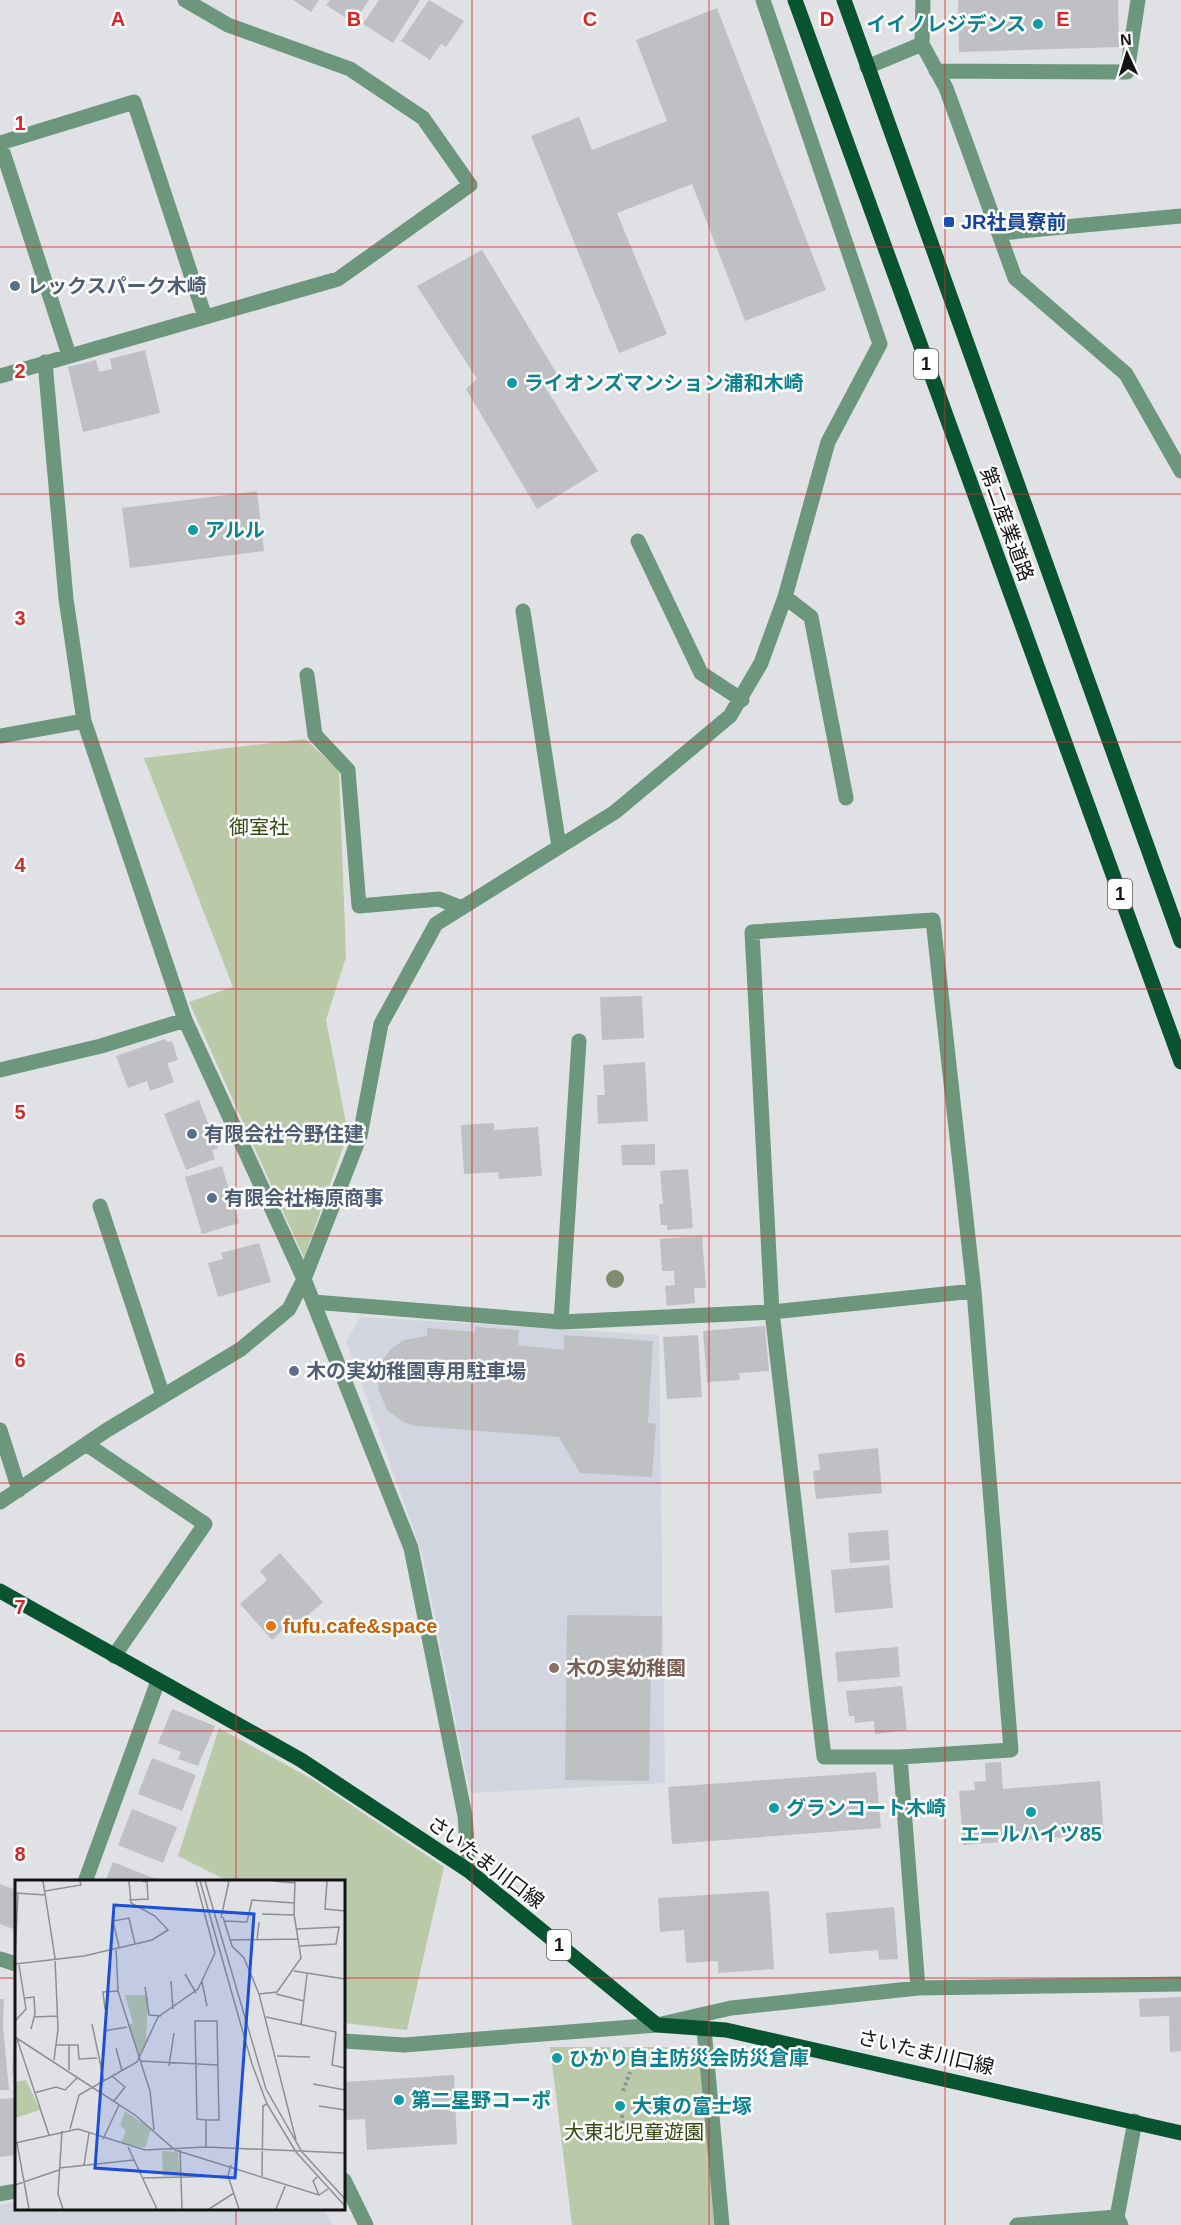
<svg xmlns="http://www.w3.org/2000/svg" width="1181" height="2225" viewBox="0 0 1181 2225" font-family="Helvetica,'Noto Sans JP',sans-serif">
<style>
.built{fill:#d1d5e0}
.green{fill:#bac9a8}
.building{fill:#bec0c3}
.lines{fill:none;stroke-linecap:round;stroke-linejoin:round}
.path{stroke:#929295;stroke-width:4;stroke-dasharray:3 3;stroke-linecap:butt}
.minor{stroke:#6d977c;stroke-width:15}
.tertiary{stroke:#6d977c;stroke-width:15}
.primary{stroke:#095430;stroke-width:15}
.tree{fill:#818c6f}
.grid{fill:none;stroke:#d62828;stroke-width:1.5;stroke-opacity:0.55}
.culture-dot{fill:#0f9aa8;stroke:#fff;stroke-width:2}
.transit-dot{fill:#1a4fb4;stroke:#fff;stroke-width:2}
.service-dot{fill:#5c6f8a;stroke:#fff;stroke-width:2}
.food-dot{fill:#e8710a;stroke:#fff;stroke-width:2}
.education-dot{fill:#8d6e63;stroke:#fff;stroke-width:2}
.labels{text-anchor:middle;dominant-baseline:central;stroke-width:5;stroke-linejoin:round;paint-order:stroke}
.shield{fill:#fff;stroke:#5a5a5a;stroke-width:1.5}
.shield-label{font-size:18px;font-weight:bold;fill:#131314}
.culture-label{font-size:20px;font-weight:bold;fill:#0d838f;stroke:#fff;text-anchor:start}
.transit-label{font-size:20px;font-weight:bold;fill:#164399;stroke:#fff;text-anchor:start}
.service-label{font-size:20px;font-weight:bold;fill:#4e5e75;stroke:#fff;text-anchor:start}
.street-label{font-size:20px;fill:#131314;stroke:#fff}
.park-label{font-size:20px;fill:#33470e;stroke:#fff}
.food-label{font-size:20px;font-weight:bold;fill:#c56008;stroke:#fff;text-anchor:start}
.education-label{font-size:20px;font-weight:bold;fill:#785e54;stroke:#fff;text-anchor:start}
.inset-road{fill:none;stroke:#8e8f91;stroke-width:1.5}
.view{fill:#1d4ed8;fill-opacity:0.15;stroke:#1d4ed8;stroke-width:3}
.inset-edge{fill:none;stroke:#131314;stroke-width:3}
.grid-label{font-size:20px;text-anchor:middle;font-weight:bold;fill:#d62828;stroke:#fff;stroke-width:5;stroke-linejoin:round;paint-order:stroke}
</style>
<rect width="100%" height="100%" fill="#e0e1e5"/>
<!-- built -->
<path class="built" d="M361,1317l298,18 6,448 -195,10 -48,-240 -76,-212z
M16,2202v6l307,1 10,16h-333v-20z"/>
<!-- green -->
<path class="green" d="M305,739l34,31 7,187 -20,63 22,113 -44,125 -115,-256 44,-15 -89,-229z
M219,1728l93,51 132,88 -37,163 -63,-7v-141l-116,-1 -50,-25z
M550,2047h139l11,3 16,175h-144z"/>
<!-- building -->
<path class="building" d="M293,0h26l-8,12z
M330,0h39l-15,23 -28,-18z
M379,0h41l-27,43 -30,-19z
M429,0l35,21 -18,26 -5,-3 -11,16 -29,-19z
M958,0h160l1,47 -160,5z
M717,8l109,282 -81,31 -53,-137 -75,29 50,121 -48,19 -88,-217 48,-19 13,33 75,-29 -31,-81z
M482,250l78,129 -15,8 53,84 -61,38 -71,-120 11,-10 -60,-93z
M145,350l15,63 -77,19 -15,-65 28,-7 3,12 13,-3 -2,-10z
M257,491l7,60 -134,17 -8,-60z
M642,996l2,42 -42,2 -2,-43z
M165,1039l2,3 5,-1 6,19 -11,3 7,19 -24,9 -3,-10 -19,7 -12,-32z
M645,1062l3,59 -50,3 -1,-29h8l-2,-30z
M199,1100l19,48 -6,3 3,8 -29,11 -22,-56z
M494,1123v7l44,-3 4,49 -43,3 -1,-7 -34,2 -3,-49z
M655,1144v21h-33l-1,-20z
M222,1166l17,57 -37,11 -17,-57z
M688,1169l5,59 -26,2v-5h-6l-2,-21h4l-3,-33z
M702,1236l4,52h-12l1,15 -28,3 -2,-20 10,-1 -1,-14h-12l-2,-32z
M259,1243l12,39 -53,15 -10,-34 15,-4 -2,-6z
M765,1326l4,45 -30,2 1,7 -33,2 -4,-51z
M475,1327l44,3 -1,15 46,5v-15l89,6 -5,82 8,1 -4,53 -72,-4 -21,-36 -143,-11 -13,-4 -16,-12 -8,-19 -2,-15 5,-16 10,-12 12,-8 23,-4v-8l48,4z
M698,1335l4,62 -35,2 -4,-62z
M878,1448l4,45 -66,6 -3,-28 7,-1 -2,-16z
M888,1530l2,30 -40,3 -2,-30z
M280,1553l43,49 -33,29 -3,-5 -15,14 -32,-36 27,-24 -7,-9z
M889,1565l4,43 -58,5 -4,-43z
M567,1615l95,1 -1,53 -10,-1 -2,113 -84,-1z
M898,1647l2,30 -62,5 -3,-30z
M902,1686l5,44 -32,4 -1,-13 -19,2 -1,-7h-5l-3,-25z
M172,1709l43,17 -17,40 -20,-7 3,-7 -23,-9z
M152,1758l44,17 -14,36 -44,-17z
M1001,1762l2,27 97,-8 4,53 -141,11 -4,-54 16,-1 -1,-8 12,-1 -1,-18z
M876,1772l5,56 -209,16 -4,-57z
M132,1809l45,18 -14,36 -45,-18z
M113,1862l48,19v1h-56z
M0,1884l16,6v40l-16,-6z
M769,1891l5,78 -56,4v-12l-32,2 -2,-33 -24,2 -2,-34z
M894,1907l4,52 -19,1 -1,-10 -49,4 -3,-41z
M1181,1997v54l-11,1 -1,-36 -29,1 -1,-18z
M0,1999h4l-1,27 6,64h-9z
M14,2036h2v38l-4,-1z
M561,2051l3,12 -10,2 -3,-13z
M454,2075l3,69 -90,6 -2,-31 -21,1v-38z
M16,2098v57l-16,2v-58z"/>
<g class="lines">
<!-- path -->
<path class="path" d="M623,2091l7,-19
M621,2109l4,29"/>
<!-- minor -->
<path class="minor" d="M922,44l24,44 69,190 111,96 55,97
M867,67l55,-23 1,-44
M936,71l191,1 11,-72
M1001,233l180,-17
M69,355l-69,-212 134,-41 71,215
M45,362l21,237 18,122 101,299 119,259 107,269 54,268 4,55
M0,376l338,-97 132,-94 -47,-67 -73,-49 -122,-44 -43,-25
M638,541l63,132 41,27
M785,597l26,20 35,181
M523,611l36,236
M307,675l8,60 33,35 11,136 80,-7 23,9
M0,736l84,-15
M0,1070l101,-24 84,-26
M100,1206l63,190
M313,1302l248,20 211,-10 202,-21
M561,1322l18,-281
M0,1430l19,60
M86,1444l119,80 -91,132
M0,1502l107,-72 134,-81 48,-40 15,-30 56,-143 21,-112 55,-100 179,-112 115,-96 31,-53 24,-66 43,-155 52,-98 -117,-344
M900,1757h-76l-52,-445 -20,-380 181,-12 41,371 37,459 -111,7 18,231
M85,1882l73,-201
M0,1959l16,5
M704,2029l18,196
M344,2041l60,4 253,-20 74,-17 187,-20 263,-4
M0,2194l16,-3
M1017,2225l100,-8
M1121,2225l-4,-8 18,-96"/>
<!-- tertiary -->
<path class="tertiary" d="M344,2180l22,45"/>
<!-- primary -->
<path class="primary" d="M795,0l386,1062
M844,0l337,941
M0,1591l301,169 168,111 188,154 69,5 455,103"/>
</g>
<!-- trees -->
<circle class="tree" cx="615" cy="1279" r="9"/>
<!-- grid -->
<path class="grid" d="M236,0v1882M472,0v2225M709,0v2225M945,0v2225M0,247h1181M0,494h1181M0,742h1181M0,989h1181M0,1236h1181M0,1483h1181M0,1731h1181M0,1978h16M344,1978h837M236,2208v17"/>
<!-- markers -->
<g class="culture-dot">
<circle cx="1038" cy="24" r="6"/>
<circle cx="512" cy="383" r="6"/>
<circle cx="193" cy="530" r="6"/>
<circle cx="774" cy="1808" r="6"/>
<circle cx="1031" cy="1812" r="6"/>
<circle cx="557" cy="2058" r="6"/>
<circle cx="399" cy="2100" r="6"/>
<circle cx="620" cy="2106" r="6"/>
</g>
<rect class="transit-dot" x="943" y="216" width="12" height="12" rx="3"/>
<g class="service-dot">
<circle cx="15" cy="286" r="6"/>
<circle cx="192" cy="1134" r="6"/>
<circle cx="212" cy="1198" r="6"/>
<circle cx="294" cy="1371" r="6"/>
</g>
<circle class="food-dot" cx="271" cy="1626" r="6"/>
<circle class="education-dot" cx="554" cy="1668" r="6"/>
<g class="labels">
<!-- shield labels -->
<g class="shield">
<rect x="914" y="349" width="24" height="30" rx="4.5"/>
<rect x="1108" y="879" width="24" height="30" rx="4.5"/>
<rect x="547" y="1930" width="24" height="30" rx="4.5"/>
</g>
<g class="shield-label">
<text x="926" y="364">1</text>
<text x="1120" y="894">1</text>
<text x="559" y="1945">1</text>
</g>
<!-- culture labels -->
<g class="culture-label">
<text x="1026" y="24" text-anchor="end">イイノレジデンス</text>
<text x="524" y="383">ライオンズマンション浦和木崎</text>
<text x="205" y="530">アルル</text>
<text x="786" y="1808">グランコート木崎</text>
<text x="1031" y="1834" text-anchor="middle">エールハイツ85</text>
<text x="569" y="2058">ひかり自主防災会防災倉庫</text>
<text x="411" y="2100">第二星野コーポ</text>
<text x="632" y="2106">大東の富士塚</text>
</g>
<!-- transit labels -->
<g class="transit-label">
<text x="961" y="222">JR社員寮前</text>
</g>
<!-- service labels -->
<g class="service-label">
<text x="27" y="286">レックスパーク木崎</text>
<text x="204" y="1134">有限会社今野住建</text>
<text x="224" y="1198">有限会社梅原商事</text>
<text x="306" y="1371">木の実幼稚園専用駐車場</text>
</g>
<!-- street labels -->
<g class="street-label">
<text transform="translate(1007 524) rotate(70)">第二産業道路</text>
<text transform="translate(486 1862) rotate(37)">さいたま川口線</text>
<text transform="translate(926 2052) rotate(13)">さいたま川口線</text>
</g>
<!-- park labels -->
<g class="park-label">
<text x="259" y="827">御室社</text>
<text x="634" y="2132">大東北児童遊園</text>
</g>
<!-- food labels -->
<g class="food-label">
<text x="283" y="1626">fufu.cafe&amp;space</text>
</g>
<!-- education labels -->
<g class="education-label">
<text x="566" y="1668">木の実幼稚園</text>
</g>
</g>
<!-- overview -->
<g transform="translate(15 1880)">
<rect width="330" height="330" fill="#e0e1e5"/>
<path d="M110,115h19l4,3 -2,43 -7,15 -11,-31 5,-2zM11,200l14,30 -25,8v-36zM110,231l26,18 -6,19 -24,-5 5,-13 -6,-4zM147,271l16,1 2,24h-17z" fill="#bac9a8"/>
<path class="inset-road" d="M28,1l12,77 3,71 -4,31M185,1l52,183 15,40 29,48 49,54M190,1l61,208 36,63 43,47M259,1l21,2M312,1l-2,28 20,2M30,11l36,-6 -1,-4M0,13l31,2M114,20l19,-1 -1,-17 -5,-1M247,34l32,1M208,37l9,29 12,12 15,36 37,146M206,38l8,-37M209,41l23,1 5,-22 43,3M281,49l43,-2 -3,17 -36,2M215,60l68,-1M242,60l2,-18M104,67l-6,-26 16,-3 6,26M101,68l2,43 32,100 4,39M0,79l3,-66M0,84l69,-8 68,-16 16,-10 -13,-14 -24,-13 -2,-22M279,91l51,8M170,94l11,19M156,101l2,28M187,102l5,24M130,107l4,28 12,1M244,114l18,-2 24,-34 -7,-44 1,-33M261,114l28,7M10,118l9,-1 1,17 -4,15M90,129l-2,-17 15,-1M19,137l24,-1M251,137l70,15 -4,33 13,3M0,141l11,-12 -7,-44M77,144l12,57M286,145l6,-51M89,151l23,-4M0,157l120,78 40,35 144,45 9,-6M2,159l32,96M41,165h22l1,14 18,-1M101,168l6,23M262,176l33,1M125,181l78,4M154,186l5,-33M54,190v-25M97,196l13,11 -11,14M298,204l32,6M19,213l22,-6 9,3 13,-13M304,226l26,4M191,240l-9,-1 -2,-98h22l2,99h-13v27M55,249l9,-34 58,-33 21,-45 40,-28 17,-36 -19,-72M47,251l-4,63 5,15M88,259l16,-34M0,263l63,-14 67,21 61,-3 139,6M2,263l12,66M113,267l29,62M165,270l2,59M69,285l5,-32M216,285l-3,11 11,33M44,288l75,-8M247,296l1,-70 4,-2M302,297l-4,4 6,14M127,298l86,-2M0,305l44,-15M194,329l25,-16M261,329l10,-25"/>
<path class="view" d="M99,25l140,9 -19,264 -140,-10z"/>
<rect width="330" height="330" class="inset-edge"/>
</g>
<g class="grid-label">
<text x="118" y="26">A</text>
<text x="354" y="26">B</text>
<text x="590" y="26">C</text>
<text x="827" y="26">D</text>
<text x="1063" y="26">E</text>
<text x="20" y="130">1</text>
<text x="20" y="378">2</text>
<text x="20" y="625">3</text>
<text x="20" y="872">4</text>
<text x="20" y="1119">5</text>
<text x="20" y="1367">6</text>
<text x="20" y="1614">7</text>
<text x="20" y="1861">8</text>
</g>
<!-- north arrow -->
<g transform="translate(1127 54) rotate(356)" stroke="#ffffff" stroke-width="4.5" paint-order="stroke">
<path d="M0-4.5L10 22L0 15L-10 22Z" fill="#131314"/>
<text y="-9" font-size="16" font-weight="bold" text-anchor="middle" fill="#131314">N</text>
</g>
</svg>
